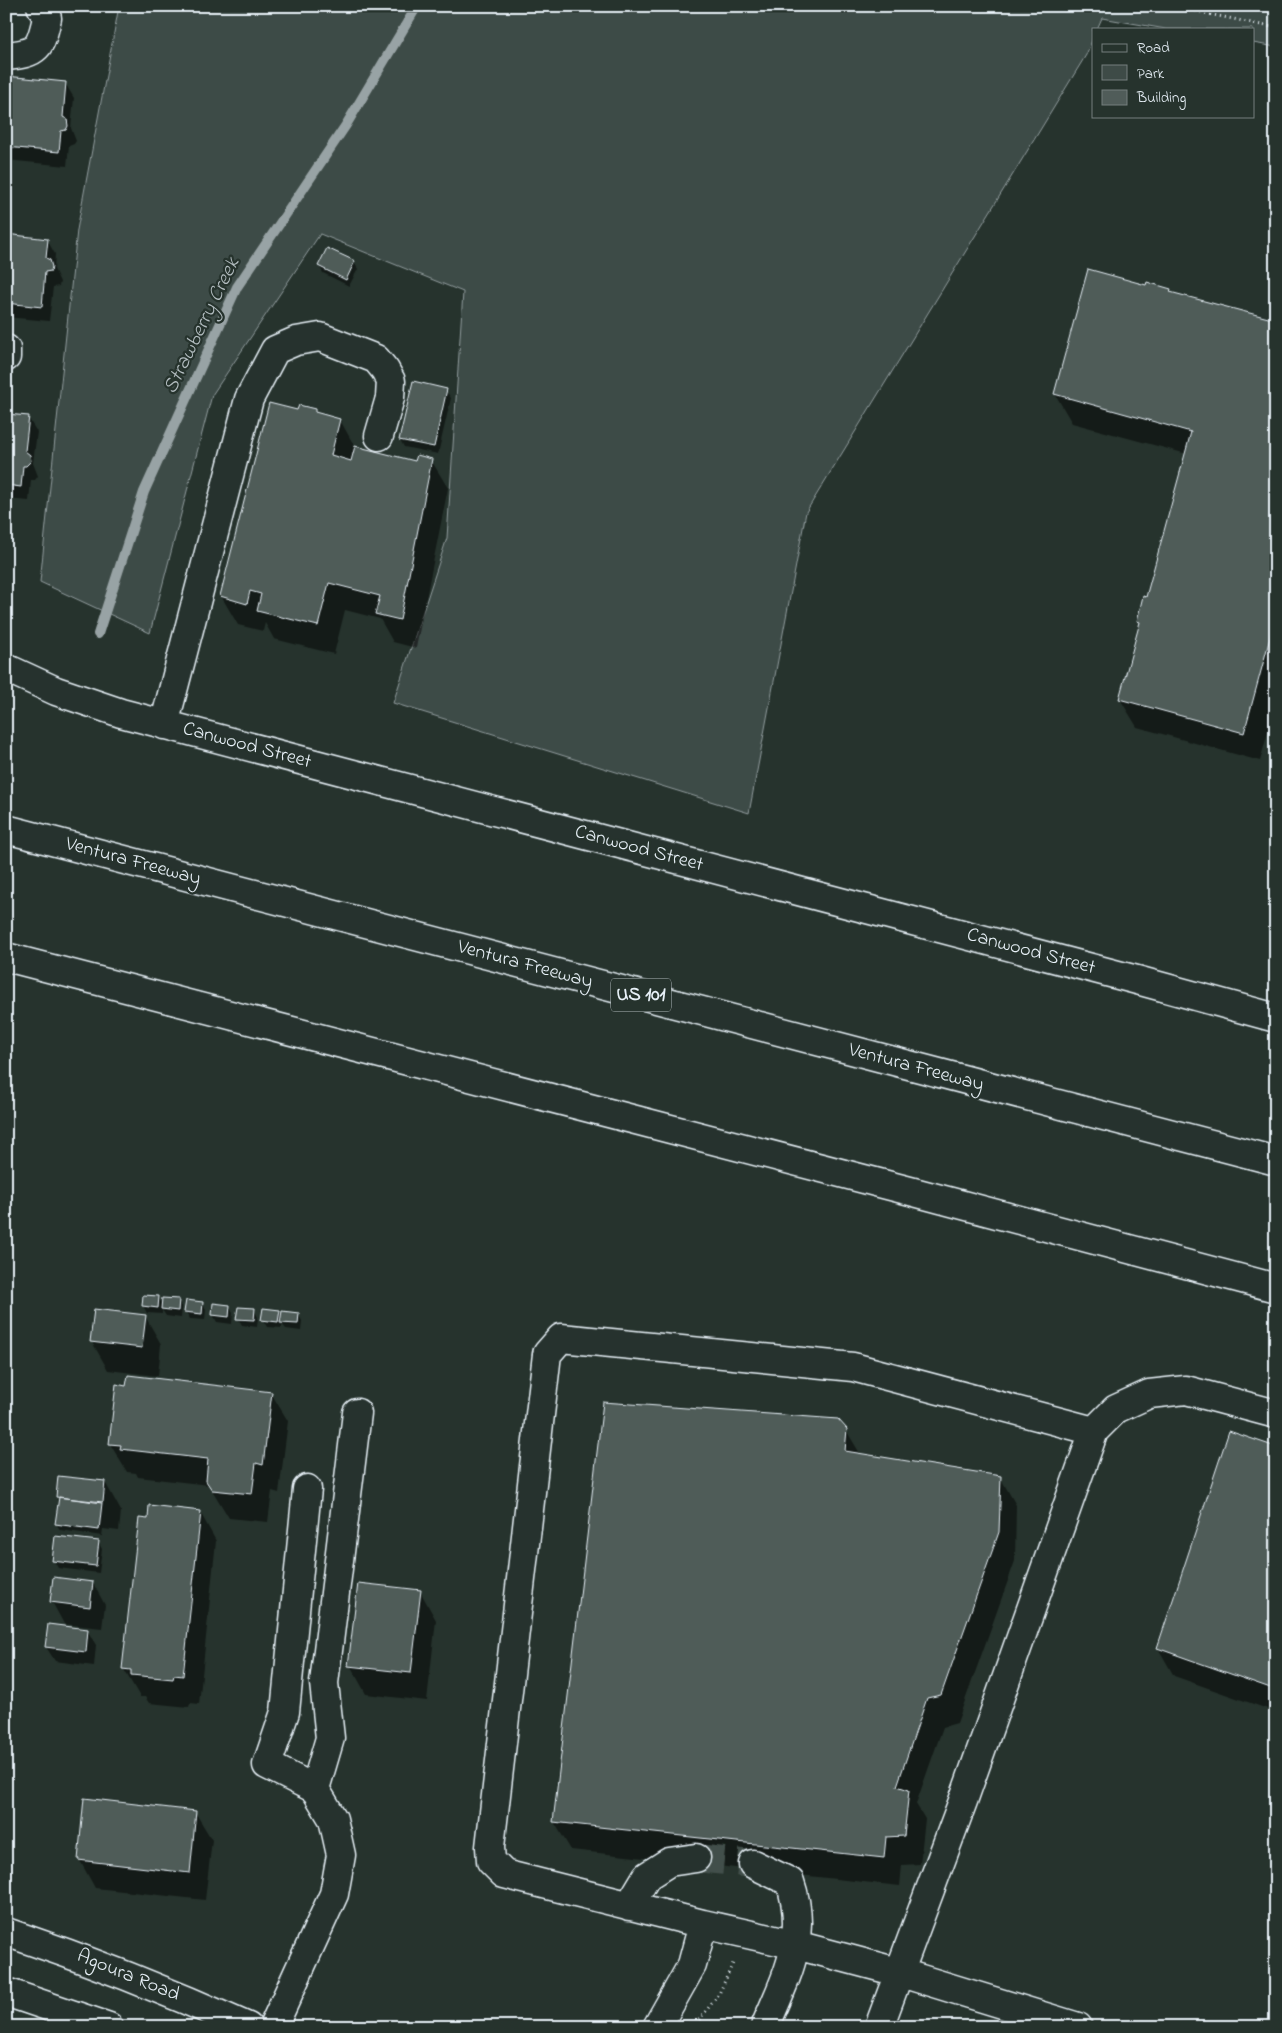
<svg xmlns="http://www.w3.org/2000/svg" width="1282" height="2033" viewBox="0 0 1282 2033" font-family="'Indie Flower',sans-serif">
<style>
.green{fill:#3e4b47;stroke:#939ea0}
.shadow{fill:#0007}
.lines{fill:none;stroke-linecap:round;stroke-linejoin:round}
.stream{stroke:#98a3a5;stroke-width:10}
.building{fill:#505c59;stroke:#e8f1f8}
.minor-tunnel{stroke:#43504b;stroke-width:28;stroke-dasharray:28 14;stroke-linecap:butt}
.minor-casing{stroke:#e8f1f8;stroke-width:31}
.major-casing{stroke:#e8f1f8;stroke-width:31}
.highway-casing{stroke:#e8f1f8;stroke-width:31}
.path{stroke:#e8f1f8;stroke-width:3;stroke-dasharray:1 4;stroke-linecap:butt}
.minor{stroke:#26332d;stroke-width:28}
.major{stroke:#26332d;stroke-width:28}
.highway{stroke:#26332d;stroke-width:28}
.labels{text-anchor:middle;dominant-baseline:central;stroke-width:4.5;stroke-linejoin:round;paint-order:stroke}
.shield{fill:#26332d;stroke:#aeb8bb;stroke-width:1}
.shield-label{font-size:19px;font-weight:bold;fill:#e8f1f8}
.street-label{font-size:20px;fill:#e8f1f8;stroke:#26332d}
.water-label{font-size:21px;font-style:italic;fill:#b3bdc0;stroke:#26332d}
</style>
<rect width="100%" height="100%" fill="#26332d"/>
<filter id="ink" filterUnits="userSpaceOnUse"><feTurbulence type="fractalNoise" baseFrequency=".02" numOctaves="2"/><feDisplacementMap in="SourceGraphic" scale="10" xChannelSelector="R" yChannelSelector="G"/><feConvolveMatrix kernelMatrix="1 2 1 2 8 2 1 2 1" color-interpolation-filters="sRGB"/></filter>
<g filter="url(#ink)">
<!-- green -->
<path class="green" d="M119,6h1157v41l-23,-4v-14h-87l-64,-11 -5,11h-4v9l-7,17 -280,457 -57,301 -356,-110 54,-165 16,-246 -143,-58 -108,161 -62,238 -110,-51 37,-352z"/>
<!-- shadow -->
<path class="shadow" d="M6,77l59,6 9,15 -3,30 5,13 -2,3 -5,2 -2,20 -61,-6z
M6,235l41,5 8,14 -1,15 6,13 -1,4 -6,1 -4,34 -43,-4z
M354,262l4,7 -9,17 -26,-13 -4,-7z
M1147,286l23,4 3,4 103,28v381l-16,58 -123,-34 -17,-28 20,-74 -2,-4 9,-22 40,-145 -115,-31 -17,-29z
M446,391l5,7 -13,56 -34,-7 -4,-7z
M315,410l2,4 23,6 15,27 61,16 15,-3 17,28 -32,160 -23,-6 -13,-23 -35,-9 -11,44 -60,-15 -9,-16 -2,8 -25,-6 -17,-29 77,-185z
M6,415l22,3 9,14 -4,31 5,13 -3,4h-4l-2,21 -23,-2z
M144,1296l14,1 4,7 16,-3 4,6 -1,11 -15,-2 -4,-6v4l-15,-1 -4,-7z
M202,1303l4,7 -1,10 -15,-1 -4,-7z
M214,1305l15,1 4,7 -1,11 -15,-2 -4,-7z
M254,1310l4,7 -1,10 -15,-2 -4,-7z
M279,1311l3,6 16,-3 4,7 -1,10 -15,-2 -4,-5v4l-15,-1 -4,-7z
M145,1316l16,28 -3,32 -50,-6 -16,-28z
M271,1393l17,28 -9,72 -7,-2 -4,31 -39,-4 -20,-33 -71,-8 -2,-4 -9,-1 -17,-28z
M846,1430l15,25 139,22 16,28 -1,56 -58,162 -14,4 -27,77 9,15 -5,45 -18,1 -2,21 -329,-36 -17,-28z
M1276,1449v263l-102,-36 -16,-28z
M105,1482l16,29 -2,20 -16,-2 -1,7 -42,-6 -4,-7 3,-23 -2,-3z
M200,1512l16,29 -17,163 -9,-1 -1,4 -40,-4 -4,-6h-5l-17,-29 26,-147z
M98,1542l4,7 -3,24 -41,-5 -4,-7z
M93,1583l12,22 -3,23 -38,-4 -12,-22z
M420,1591l16,29 -9,81 -61,-7 -16,-29z
M87,1630l9,15 -2,21 -39,-5 -9,-14z
M195,1812l17,28 -7,60 -110,-12 -16,-29z"/>
<g class="lines">
<!-- stream -->
<path class="stream" d="M98,634l46,-142 93,-205 109,-162 71,-119"/>
</g>
<!-- building -->
<path class="building" d="M6,76l60,6 -3,35 4,2 1,7 -2,4 -5,1 -2,21 -53,-5z
M6,234l42,5 -2,19 4,2 2,7 -1,4 -6,1 -3,35 -36,-4z
M327,248l28,13 -9,19 -28,-14z
M1088,269l58,16 1,-3 24,7 -1,3 106,28v296l-32,117 -125,-34 21,-77 -3,-1 6,-25 3,1 45,-165 -137,-38z
M413,381l34,8 -13,58 -35,-7z
M269,403l28,7 2,-5 16,4v3l25,7 -9,36 20,6 4,-15 60,15 2,-6 15,4 -32,161 -25,-6 5,-18 -51,-13 -11,43 -61,-15 4,-17 -11,-3 -3,13 -27,-8z
M6,414l23,2 -4,35 5,4 1,6 -5,5h-3l-2,21 -15,-2z
M143,1295l16,1 -1,12 -16,-2z
M162,1298l17,1 -1,12 -17,-2z
M186,1300l17,2 -1,12 -18,-2z
M213,1303l17,2 -1,12 -17,-2z
M238,1307l17,1 -1,12 -18,-1z
M263,1308l17,2 -2,12 -17,-2z
M94,1309l52,6 -4,33 -52,-6z
M282,1311l17,2 -1,11 -18,-1z
M128,1375l144,17 -9,73 -7,-2 -4,31 -40,-4 -6,-9 2,-22 -88,-10 1,-4 -12,-1 7,-60 10,2z
M603,1402l235,17 9,10 -2,22 156,25 -2,56 -58,163 -14,3 -30,88 12,4 -5,46 -18,1 -2,21 -331,-36z
M1229,1431l47,16v243l-119,-42z
M58,1476l47,5 -2,21 -47,-5z
M59,1497l43,6 -3,27 -44,-6z
M149,1505l52,6 -18,165 -9,-1 -1,4 -42,-4v-5l-9,-1 17,-151 9,1z
M55,1536l44,5 -3,25 -44,-5z
M53,1577l40,5 -3,25 -40,-5z
M358,1583l63,7 -10,83 -63,-7z
M48,1624l40,5 -2,23 -41,-5z
M84,1798l112,13 -6,62 -112,-13z"/>
<g class="lines">
<!-- minor-tunnel -->
<path class="minor-tunnel" d="M696,1858l57,6"/>
<defs>
<path id="minor" d="M6,56c33,-3 34,-8 41,-38l-6,-12
M6,349v8
M6,668l50,23 65,22 1016,267 139,38
M164,725l85,-326 26,-49 21,-9 24,-4 56,22 9,11 6,11 -1,17 -11,38
M1094,1431l22,-22 33,-15 37,-4 90,24
M315,1789l15,-51 -6,-55 33,-270
M753,1864l37,18c19,55 -4,95 -25,145
M629,1906l18,-30 22,-14 27,-4
M703,1924l-199,-50 -13,-13 -1,-14 57,-493 14,-16 292,29 241,64 -131,370 -84,226
M273,2027l61,-133 7,-39 -8,-36 -18,-30 -48,-24 18,-53 22,-223
M657,2027l35,-62 11,-41 93,21 102,27 180,55"/>
<path id="major" d="M6,1932c83,28 162,59 242,95
M6,1992l103,35"/>
<path id="highway" d="M6,829l1270,332
M6,957l908,235 362,96"/>
</defs>
<!-- minor casing -->
<use href="#minor" class="minor-casing"/>
<!-- major casing -->
<use href="#major" class="major-casing"/>
<!-- highway casing -->
<use href="#highway" class="highway-casing"/>
<!-- path -->
<path class="path" d="M1171,6l105,22
M699,2020l20,-26 14,-31"/>
<!-- minor -->
<use href="#minor" class="minor"/>
<!-- major -->
<use href="#major" class="major"/>
<!-- highway -->
<use href="#highway" class="highway"/>
</g>
</g>
<g class="labels">
<!-- shield labels -->
<rect class="shield" x="611" y="978.5" width="60" height="33" rx="4"/>
<g class="shield-label">
<text x="641" y="995">US 101</text>
</g>
<!-- street labels -->
<g class="street-label">
<text transform="translate(247 746) rotate(15)">Canwood Street</text>
<text transform="translate(639 849) rotate(15)">Canwood Street</text>
<text transform="translate(133 862) rotate(15)">Ventura Freeway</text>
<text transform="translate(1031 952) rotate(15)">Canwood Street</text>
<text transform="translate(525 965) rotate(15)">Ventura Freeway</text>
<text transform="translate(916 1068) rotate(15)">Ventura Freeway</text>
<text transform="translate(128 1976) rotate(22)">Agoura Road</text>
</g>
<!-- water labels -->
<g class="water-label">
<text transform="translate(202 326) rotate(-64)">Strawberry Creek</text>
</g>
</g>
<!-- margin -->
<rect width="1282" height="2033" fill="none" stroke="#26332d" stroke-width="25"/>
<rect x="12" y="12" width="1257" height="2008" fill="none" stroke="#e8f1f8" stroke-width="2" filter="url(#ink)"/>
<!-- legend -->
<rect x="1092" y="28" width="162" height="90" fill="#26332d" stroke="#747f7e"/>
<rect x="1102" y="44" width="25" height="8" fill="#26332d" stroke="#747f7e"/>
<text x="1137" y="52" font-size="15" fill="#e8f1f8">Road</text>
<rect x="1102" y="65" width="25" height="15" fill="#3e4b47" stroke="#747f7e"/>
<text x="1137" y="78" font-size="15" fill="#e8f1f8">Park</text>
<rect x="1102" y="90" width="25" height="15" fill="#505c59" stroke="#747f7e"/>
<text x="1137" y="102" font-size="15" fill="#e8f1f8">Building</text>
</svg>
